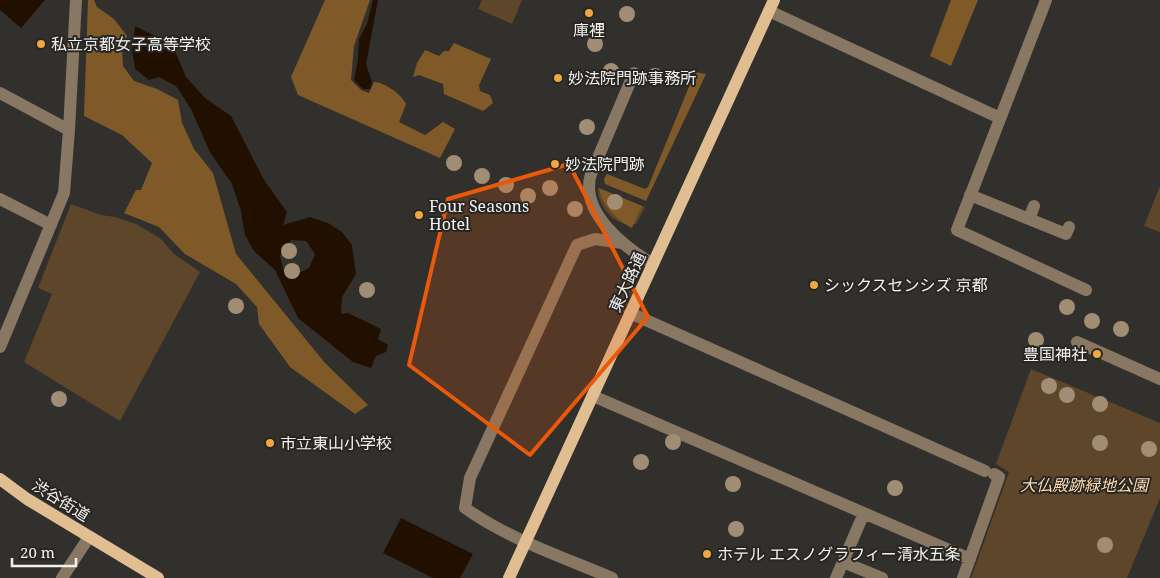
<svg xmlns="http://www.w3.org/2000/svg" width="1160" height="578" viewBox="0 0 1160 578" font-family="'Noto Serif','Noto Sans JP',serif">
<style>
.green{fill:#5d4629}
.forest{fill:#7f5a28}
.water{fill:#210f00;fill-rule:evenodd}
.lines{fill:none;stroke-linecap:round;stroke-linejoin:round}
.minor{stroke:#887762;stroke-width:12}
.major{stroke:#e1bd92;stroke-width:12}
.tree{fill:#a18d74}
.marked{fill:#e8590c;fill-opacity:0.2;stroke:#e8590c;stroke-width:4;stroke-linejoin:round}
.poi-dot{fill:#efa73e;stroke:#282623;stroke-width:2}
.labels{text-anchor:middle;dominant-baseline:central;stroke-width:4;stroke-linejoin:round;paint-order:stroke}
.poi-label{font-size:16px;fill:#f3f1ef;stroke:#282623;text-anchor:start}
.street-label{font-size:16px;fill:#f3f1ef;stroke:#282623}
.park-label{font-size:16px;font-style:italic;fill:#fcd9af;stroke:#282623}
</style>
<rect width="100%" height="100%" fill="#32302d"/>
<!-- green -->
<path class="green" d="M482,0h40l-10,24 -34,-15z
M1160,186v46l-16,-6z
M598,188l47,19 -9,17c-20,4 -39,-17 -38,-36z
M71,204l30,11 14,2 21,7 24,14 14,16 26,18 -80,149 -96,-59 28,-68 -14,-6z
M1031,369l129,54v75l-33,80h-156l38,-106 -13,-8z"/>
<!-- forest -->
<path class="forest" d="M88,0h6l3,7 17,12 13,17 -5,13 1,17 11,15 23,8 21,11 4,23 12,26 19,24 23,81 89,109 43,42 -13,9 -65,-47 -31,-43 -2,-17 -21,-23 -51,-30 -26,-27 -35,-14 12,-23h5l11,-27 -30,-28 -38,-19z
M325,0h45l-16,46 -3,34 10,10 8,3 5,-11c12,1 27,12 32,22l-7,18 26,13 18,-13 12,7 -15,29 -142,-63 -7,-18z
M951,0h27l-27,66 -21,-10z
M454,43l37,16 -12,26 1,6 10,4 3,8 -10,8 -39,-17 -1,-10 -24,-9 -6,2 4,-14 8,-13 14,6 5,-5h5z
M695,72l11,2 -60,127 -41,-17 -1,-5 3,-5 38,15 3,-2z
M599,188l43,18 -10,22c-15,-8 -30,-22 -33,-40z"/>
<!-- water -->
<path class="water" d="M0,0h45l-24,28 -21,-18z
M373,0h5l-12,64 6,18 -2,7h-7l-9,-9 4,-21 1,-20 8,-15z
M135,26l22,11 18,14 11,26 19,21 26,18 33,64 23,32 -4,13 27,-8 18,6 14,9 10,13 4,29 -14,23 -1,17 7,-1 33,16 -3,10 10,6 -2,7 -10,4 -5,12 -18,-6 -55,-44 -23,-48 -21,-19 -9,-16 -4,-24 -9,-27 -22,-32 -19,-43 -15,-23 -17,-9 -10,3 -14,-11 -3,-19zM291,240l15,1 9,13 -6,14 -10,5 -15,-1 -4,-16z
M401,518l72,36 -13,24h-27l-50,-25z"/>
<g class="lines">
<!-- minor -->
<path class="minor" d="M1046,0l-89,230 129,60
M769,11l231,107
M634,73l-43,101c-12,38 34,74 62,90
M0,93l69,37 -5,63 -64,154
M69,130l7,-130
M970,195l96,39 3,-7
M0,199l51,26
M1029,219l5,-13
M630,313l355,158
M1077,342l83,37
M593,396l377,163
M843,562l39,16
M62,578l27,-41
M612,578c-49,-21 -104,-39 -147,-70l5,-30 107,-233 18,-6 27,4
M836,578l28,-65
M963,578l36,-101 -5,-3"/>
<!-- major -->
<path class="major" d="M0,479l27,20 131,79
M509,578l265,-578"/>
</g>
<!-- trees -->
<g class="tree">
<circle cx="627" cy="14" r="8"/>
<circle cx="595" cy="44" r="8"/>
<circle cx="611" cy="71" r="8"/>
<circle cx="655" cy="76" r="8"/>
<circle cx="587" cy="127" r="8"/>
<circle cx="454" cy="163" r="8"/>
<circle cx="482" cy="176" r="8"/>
<circle cx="506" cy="185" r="8"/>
<circle cx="550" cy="188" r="8"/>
<circle cx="528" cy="196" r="8"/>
<circle cx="615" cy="202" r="8"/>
<circle cx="575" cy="209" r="8"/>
<circle cx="289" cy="251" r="8"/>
<circle cx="292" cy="271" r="8"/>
<circle cx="367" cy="290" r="8"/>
<circle cx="236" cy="306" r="8"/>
<circle cx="1067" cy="307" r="8"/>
<circle cx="1092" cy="321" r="8"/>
<circle cx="1121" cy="329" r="8"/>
<circle cx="1036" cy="340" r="8"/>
<circle cx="1049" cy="386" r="8"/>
<circle cx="1067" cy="395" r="8"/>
<circle cx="59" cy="399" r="8"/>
<circle cx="1100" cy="404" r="8"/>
<circle cx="673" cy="442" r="8"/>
<circle cx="1100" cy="443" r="8"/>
<circle cx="1149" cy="449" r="8"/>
<circle cx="641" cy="462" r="8"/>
<circle cx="733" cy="484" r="8"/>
<circle cx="895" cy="488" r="8"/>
<circle cx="736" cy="529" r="8"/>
<circle cx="1105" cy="545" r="8"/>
</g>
<!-- marked area -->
<path class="marked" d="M569,164l79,153 -118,138 -121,-90 39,-166z"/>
<!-- markers -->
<g class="poi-dot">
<circle cx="589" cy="13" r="5"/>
<circle cx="41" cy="44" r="5"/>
<circle cx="558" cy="78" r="5"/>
<circle cx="555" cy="164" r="5"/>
<circle cx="419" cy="215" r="5"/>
<circle cx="814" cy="285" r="5"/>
<circle cx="1097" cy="354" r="5"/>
<circle cx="270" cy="443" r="5"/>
<circle cx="707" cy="554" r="5"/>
</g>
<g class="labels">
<!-- poi labels -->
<g class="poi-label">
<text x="589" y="30" text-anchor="middle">庫裡</text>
<text x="51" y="44">私立京都女子高等学校</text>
<text x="568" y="78">妙法院門跡事務所</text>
<text x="565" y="164">妙法院門跡</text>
<text x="429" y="206">Four Seasons<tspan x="429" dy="18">Hotel</tspan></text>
<text x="824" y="285">シックスセンシズ 京都</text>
<text x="1087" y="354" text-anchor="end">豊国神社</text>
<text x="280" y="443">市立東山小学校</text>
<text x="717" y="554">ホテル エスノグラフィー清水五条</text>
</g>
<!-- street labels -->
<g class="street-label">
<text transform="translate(627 282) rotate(-65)">東大路通</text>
<text transform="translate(61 500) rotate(32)">渋谷街道</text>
</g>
<!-- park labels -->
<g class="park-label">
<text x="1084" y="485">大仏殿跡緑地公園</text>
</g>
</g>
<!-- scale -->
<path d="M12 558v8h64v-8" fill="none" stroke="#f3f1ef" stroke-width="2.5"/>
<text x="20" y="558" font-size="15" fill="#f3f1ef" stroke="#282623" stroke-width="4" paint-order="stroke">20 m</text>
</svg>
